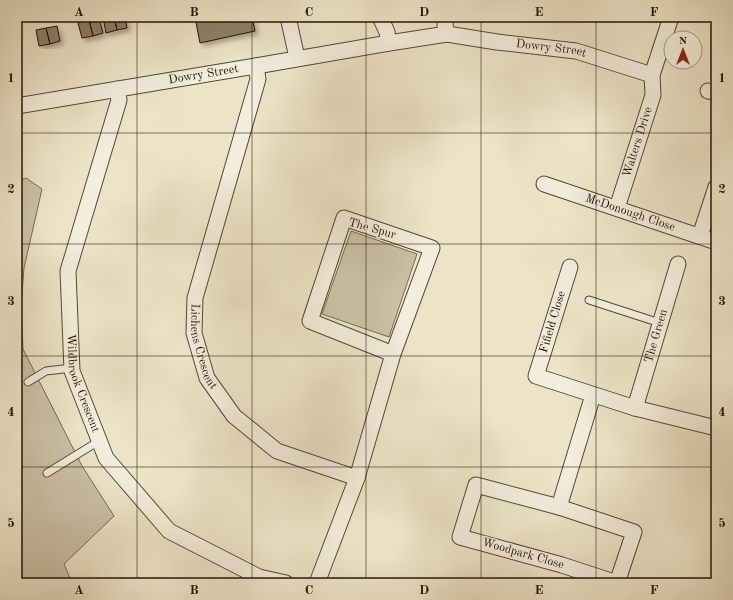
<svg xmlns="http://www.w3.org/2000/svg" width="733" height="600" viewBox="0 0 733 600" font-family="'Old Standard TT',serif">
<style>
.green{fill:#cbc0a6;stroke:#786956}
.building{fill:#8d7f6a;stroke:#241206;filter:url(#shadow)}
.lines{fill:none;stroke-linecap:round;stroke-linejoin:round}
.lane-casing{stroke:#564636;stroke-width:9}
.street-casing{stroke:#564636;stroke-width:17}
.lane{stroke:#f3eddb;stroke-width:7}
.street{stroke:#f3eddb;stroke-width:15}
.grid{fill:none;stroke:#241206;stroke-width:1;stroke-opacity:0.55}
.labels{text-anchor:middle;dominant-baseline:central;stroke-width:3;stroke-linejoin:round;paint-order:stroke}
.street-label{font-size:12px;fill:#241206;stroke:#f3eddb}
.neatline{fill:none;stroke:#241206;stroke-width:1.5}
.grid-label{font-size:13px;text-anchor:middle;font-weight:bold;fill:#241206}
</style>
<defs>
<filter id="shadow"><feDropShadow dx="3.5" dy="3.5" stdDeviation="2" flood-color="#0004"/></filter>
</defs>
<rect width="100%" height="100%" fill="#ede4c7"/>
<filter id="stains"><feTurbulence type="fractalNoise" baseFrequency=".005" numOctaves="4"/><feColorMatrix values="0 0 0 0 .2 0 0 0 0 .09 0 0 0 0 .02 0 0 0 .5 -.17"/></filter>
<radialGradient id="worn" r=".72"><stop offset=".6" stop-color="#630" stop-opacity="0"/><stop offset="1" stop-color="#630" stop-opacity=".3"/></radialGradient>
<!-- green -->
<path class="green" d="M26,178l16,11 -18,79 -3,39 2,42 59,117 32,50 -50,48 8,19h-55v-401z
M351,231l66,23 -28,83 -67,-23z"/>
<!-- building -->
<path class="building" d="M103,17h11l3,13 -11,3z
M114,17h11l2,11 -10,2z
M195,17h57l3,14 -55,12z
M99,18l4,15 -10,3 -4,-16z
M89,20l4,16 -11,2 -4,-15z
M57,26l3,15 -10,3 -4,-16z
M46,28l4,16 -11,2 -3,-16z"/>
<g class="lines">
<defs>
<path id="lane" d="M589,300l71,23
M28,382l18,-11 26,-3
M47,473l52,-32"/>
<g id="street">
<path d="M288,17l9,41"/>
<path d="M380,17l7,15 2,11"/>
<path d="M446,17l-1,8 2,9"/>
<path id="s1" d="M256,66l2,13 -63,219 -1,35 13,45 27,38 43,35 80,27"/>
<path id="s2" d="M117,89l2,11 -51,171 4,100 34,87 63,73 90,46 27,6"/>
<path d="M708,91l8,1"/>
<path id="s3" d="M17,106l239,-40 133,-23 58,-9 50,8 79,9 76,24"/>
<path id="s4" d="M544,184l172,58"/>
<path id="s5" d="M617,208l36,-113 -1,-20 19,-58"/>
<path d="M700,236l16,-49"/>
<path d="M570,267l-34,109 99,32 81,20"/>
<path id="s6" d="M635,408l43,-144"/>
<path d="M476,485l83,22 75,25 -17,51 -55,-18 -102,-28z"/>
<path d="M559,507l34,-112"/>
<path d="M317,583l40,-105 36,-124 39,-106 -88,-30 -34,103 83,33"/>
</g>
</defs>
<!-- lane casing -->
<use href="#lane" class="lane-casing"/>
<!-- street casing -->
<use href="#street" class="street-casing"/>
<!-- lane -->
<use href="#lane" class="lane"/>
<!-- street -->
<use href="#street" class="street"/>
</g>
<!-- grid -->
<path class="grid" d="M137,17v566M252,17v566M366,17v566M481,17v566M596,17v566M17,133h699M17,244h699M17,356h699M17,467h699"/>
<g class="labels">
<!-- street labels -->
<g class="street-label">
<text stroke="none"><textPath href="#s3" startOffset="541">Dowry Street</textPath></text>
<text stroke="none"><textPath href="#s3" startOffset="189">Dowry Street</textPath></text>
<text stroke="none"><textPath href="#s5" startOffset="69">Walters Drive</textPath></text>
<text stroke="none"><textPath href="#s4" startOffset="91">McDonough Close</textPath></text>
<text transform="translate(372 229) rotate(16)">The Spur</text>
<text transform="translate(553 322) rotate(-73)">Fifield Close</text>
<text stroke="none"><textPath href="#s6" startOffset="75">The Green</textPath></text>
<text stroke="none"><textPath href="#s1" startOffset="291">Lichens Crescent</textPath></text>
<text stroke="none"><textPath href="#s2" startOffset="304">Wildbrook Crescent</textPath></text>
<text transform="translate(523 554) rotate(16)">Woodpark Close</text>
</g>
</g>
<!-- margin -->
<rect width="733" height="600" fill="none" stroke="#ede4c7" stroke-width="44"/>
<!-- north arrow -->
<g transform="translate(683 50)"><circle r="19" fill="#f3eddb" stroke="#a09586"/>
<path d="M0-3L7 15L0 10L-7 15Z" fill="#8f2418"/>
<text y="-6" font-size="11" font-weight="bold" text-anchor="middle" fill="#241206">N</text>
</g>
<rect x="22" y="22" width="689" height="556" class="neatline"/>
<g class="grid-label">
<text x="79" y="16">A</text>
<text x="194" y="16">B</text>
<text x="309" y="16">C</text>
<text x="424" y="16">D</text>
<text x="539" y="16">E</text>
<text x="654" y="16">F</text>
<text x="11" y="82">1</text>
<text x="722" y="82">1</text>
<text x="11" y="193">2</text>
<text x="722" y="193">2</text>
<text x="11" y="305">3</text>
<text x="722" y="305">3</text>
<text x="11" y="416">4</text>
<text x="722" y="416">4</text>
<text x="11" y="527">5</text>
<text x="722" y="527">5</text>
<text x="79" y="594">A</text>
<text x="194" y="594">B</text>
<text x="309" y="594">C</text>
<text x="424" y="594">D</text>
<text x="539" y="594">E</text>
<text x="654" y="594">F</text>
</g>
<rect width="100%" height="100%" filter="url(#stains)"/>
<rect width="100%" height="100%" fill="url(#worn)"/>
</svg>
